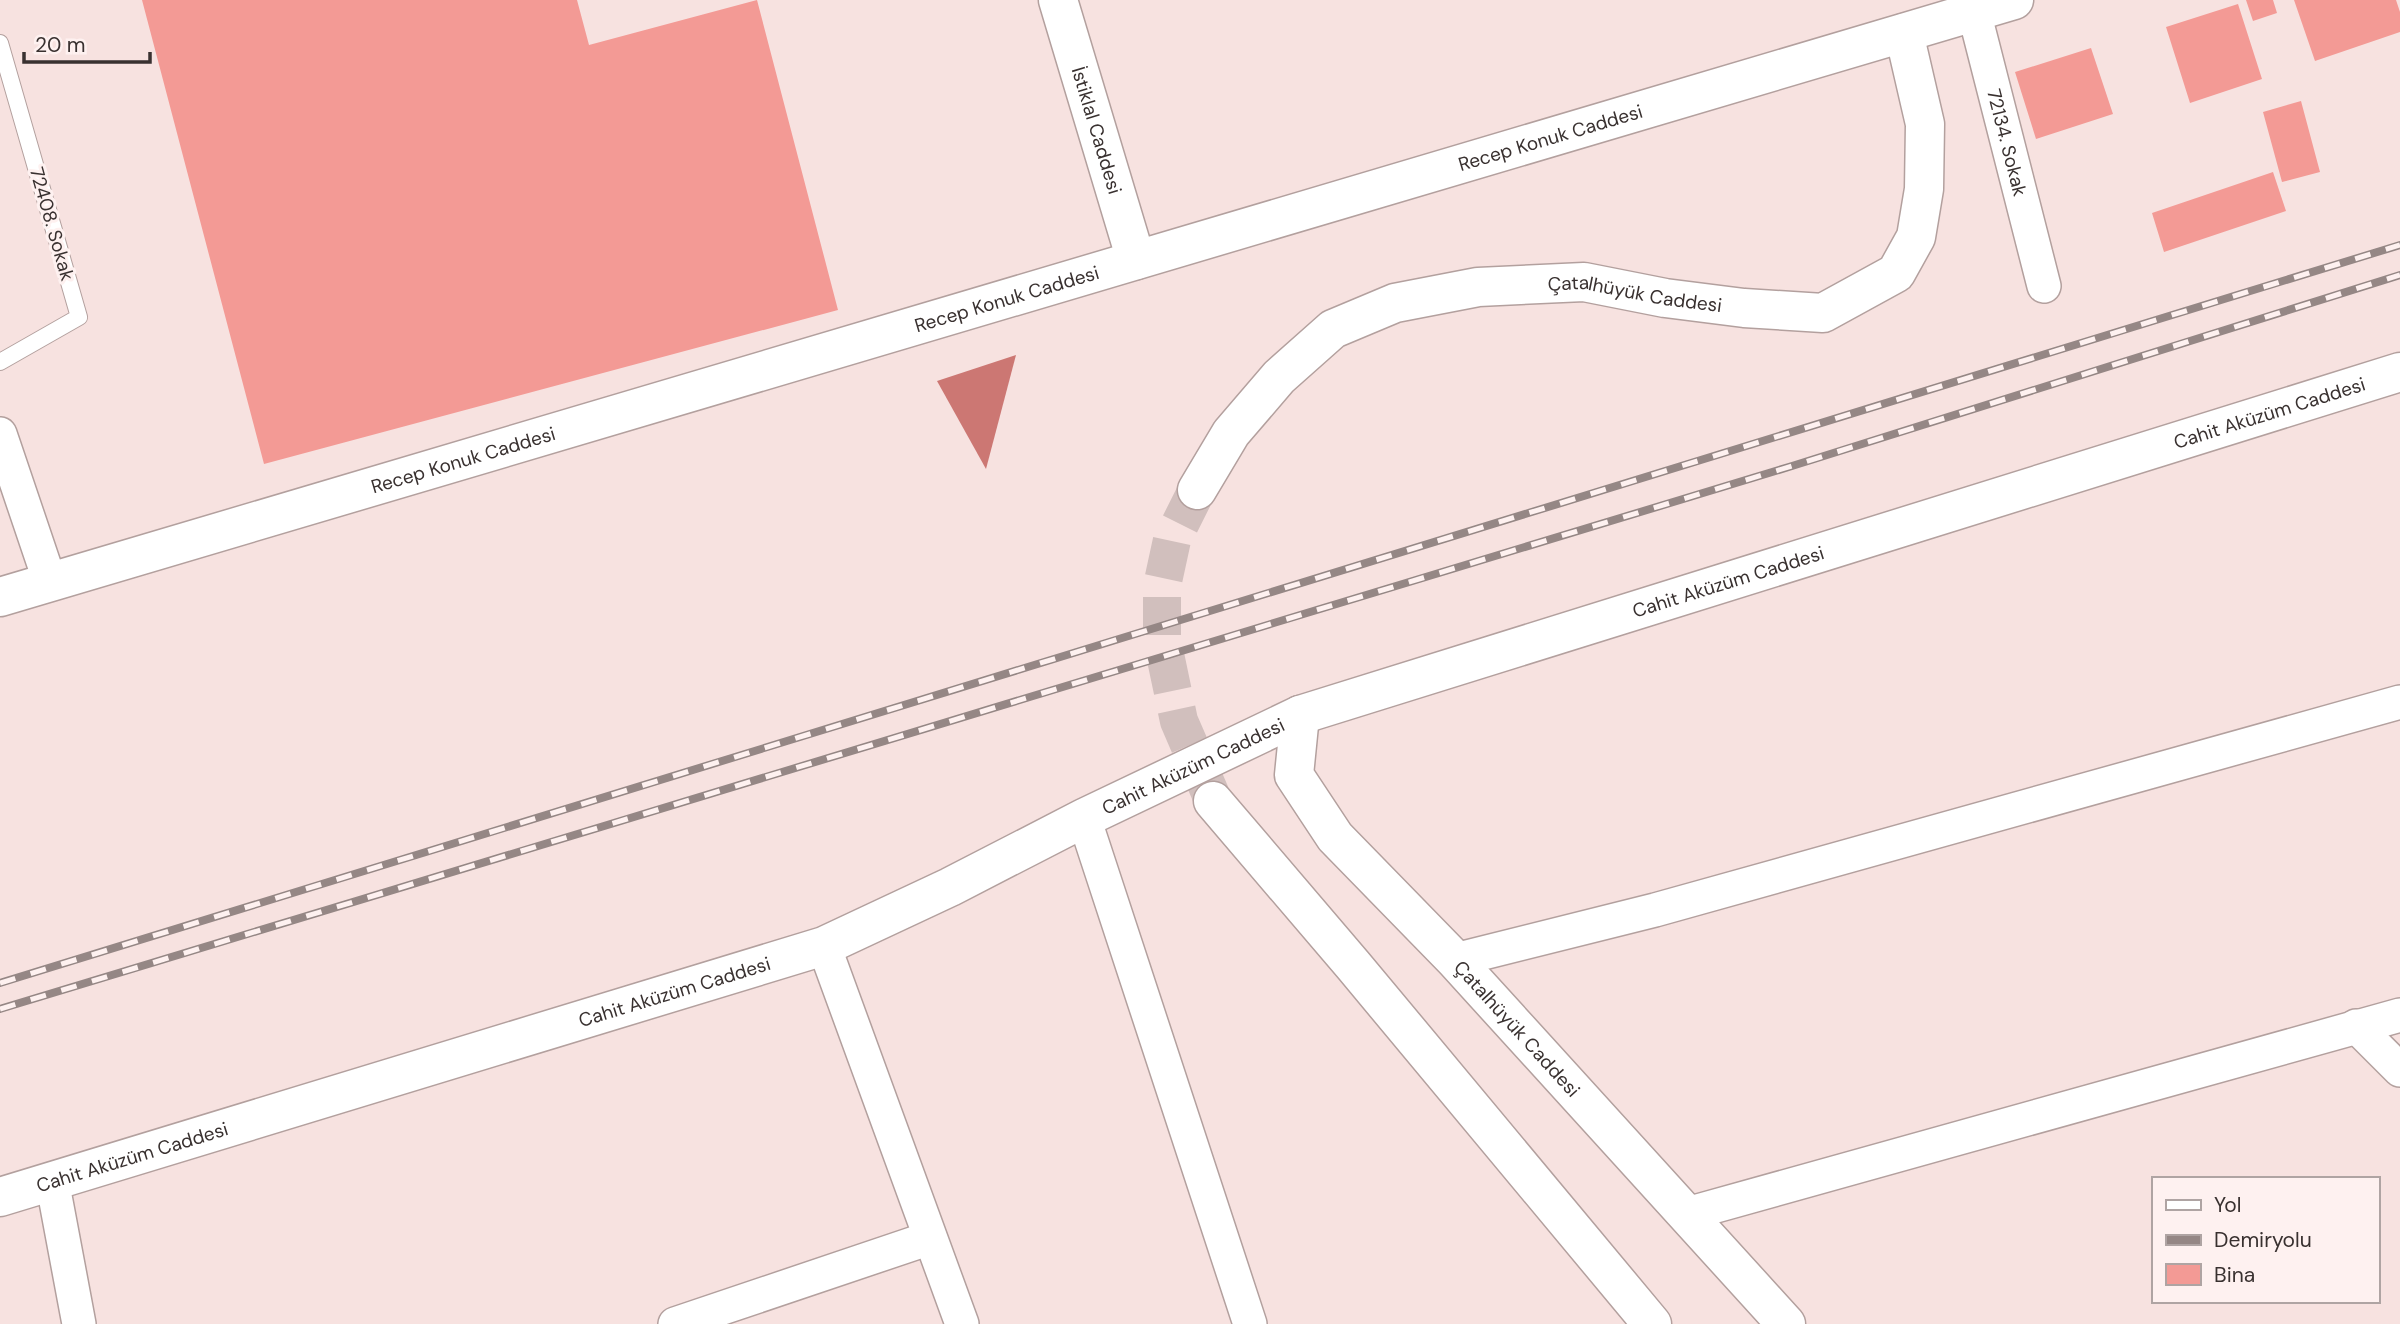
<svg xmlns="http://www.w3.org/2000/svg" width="2400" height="1324" viewBox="0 0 2400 1324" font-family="'DM Sans',sans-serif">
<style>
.water{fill:#cc7773}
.building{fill:#f39a95}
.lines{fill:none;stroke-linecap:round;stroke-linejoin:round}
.tertiary-tunnel{stroke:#d1bfbd;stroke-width:38;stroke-dasharray:38 19;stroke-linecap:butt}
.service-casing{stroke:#b3a09e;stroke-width:18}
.minor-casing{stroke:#b3a09e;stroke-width:36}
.tertiary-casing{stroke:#b3a09e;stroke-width:41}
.service{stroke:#fff;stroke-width:16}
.minor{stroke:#fff;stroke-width:33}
.tertiary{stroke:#fff;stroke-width:38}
.rail-casing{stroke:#958785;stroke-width:8}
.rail{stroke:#fef1f0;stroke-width:5;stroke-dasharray:16;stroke-linecap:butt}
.labels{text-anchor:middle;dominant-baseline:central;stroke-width:6;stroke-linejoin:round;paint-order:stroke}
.street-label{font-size:19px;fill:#393130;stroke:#fef1f0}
</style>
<rect width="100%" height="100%" fill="#f7e2e0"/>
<!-- water -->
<path class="water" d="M1016,355l-30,114 -49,-88z"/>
<!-- building -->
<path class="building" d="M142,0h435l12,45 168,-45 81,310 -574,154z
M2246,0h27l4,13 -24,8z
M2294,0h102l4,12v20l-85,29z
M2238,4l24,75 -72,24 -24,-76z
M2091,48l22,66 -77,25 -21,-67z
M2301,101l19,71 -38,10 -19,-70z
M2273,172l13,39 -122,41 -12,-39z"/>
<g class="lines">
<!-- tertiary-tunnel -->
<path class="tertiary-tunnel" d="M1197,490l-25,50 -10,46v54l17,81 32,74"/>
<defs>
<path id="service" d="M0,43l79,274 -79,45"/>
<g id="minor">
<path id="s1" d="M1971,0l73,286"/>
<path d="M0,434l50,148"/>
<path d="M1084,818l166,506"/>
<path d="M824,946l138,378"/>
<path d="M1455,960l200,-50 745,-208"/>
<path d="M2356,1026l44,44"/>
<path d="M52,1180l27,144"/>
<path d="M1687,1214l713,-199"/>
<path d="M675,1324l255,-86"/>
</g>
<g id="tertiary">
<path id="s2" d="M1058,0l78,260"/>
<path id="s3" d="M1197,490l34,-57 48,-56 54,-48 62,-26 83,-16 106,-5 81,16 79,10 79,5 73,-40 20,-36 8,-48 1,-65 -21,-91"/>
<path id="s4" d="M0,597l2014,-597"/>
<path id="s5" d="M1300,715l-6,60 41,62 120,123 331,364"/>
<path d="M1213,801l140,164 299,359"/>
<path id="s6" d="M0,1197l824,-251 126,-59 134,-69 216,-103 1100,-343"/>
</g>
</defs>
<!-- service casing -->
<use href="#service" class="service-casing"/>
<!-- minor casing -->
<use href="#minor" class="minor-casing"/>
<!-- tertiary casing -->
<use href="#tertiary" class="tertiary-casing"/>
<!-- service -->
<use href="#service" class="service"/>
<!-- minor -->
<use href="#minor" class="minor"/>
<!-- tertiary -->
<use href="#tertiary" class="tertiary"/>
<defs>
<path id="rail" d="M0,983l2400,-738
M0,1009l1792,-543 608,-191"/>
</defs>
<!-- rail casing -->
<use href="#rail" class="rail-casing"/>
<!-- rail -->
<use href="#rail" class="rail"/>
</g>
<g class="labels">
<!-- street labels -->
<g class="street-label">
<text stroke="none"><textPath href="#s2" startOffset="136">İstiklal Caddesi</textPath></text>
<text stroke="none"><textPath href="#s4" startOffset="1617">Recep Konuk Caddesi</textPath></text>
<text stroke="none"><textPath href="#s1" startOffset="147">72134. Sokak</textPath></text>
<text transform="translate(52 224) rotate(74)">72408. Sokak</text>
<text stroke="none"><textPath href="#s3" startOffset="522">Çatalhüyük Caddesi</textPath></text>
<text stroke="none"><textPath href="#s4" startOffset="1050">Recep Konuk Caddesi</textPath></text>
<text stroke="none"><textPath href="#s6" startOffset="2406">Cahit Aküzüm Caddesi</textPath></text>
<text stroke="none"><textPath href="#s4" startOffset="483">Recep Konuk Caddesi</textPath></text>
<text stroke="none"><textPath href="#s6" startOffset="1839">Cahit Aküzüm Caddesi</textPath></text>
<text stroke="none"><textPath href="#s6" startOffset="1272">Cahit Aküzüm Caddesi</textPath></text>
<text stroke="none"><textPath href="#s6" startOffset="705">Cahit Aküzüm Caddesi</textPath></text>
<text stroke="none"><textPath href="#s5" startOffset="399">Çatalhüyük Caddesi</textPath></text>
<text stroke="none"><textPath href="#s6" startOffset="138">Cahit Aküzüm Caddesi</textPath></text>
</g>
</g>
<!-- legend -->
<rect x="2152" y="1177" width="228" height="126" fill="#fef1f0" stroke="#afa4a3" stroke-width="2"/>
<rect x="2166" y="1200" width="35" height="10" fill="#ffffff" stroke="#afa4a3" stroke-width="2"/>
<text x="2214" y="1212" font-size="21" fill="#393130">Yol</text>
<rect x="2166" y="1235" width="35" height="10" fill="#958785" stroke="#afa4a3" stroke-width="2"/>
<text x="2214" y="1247" font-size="21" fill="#393130">Demiryolu</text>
<rect x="2166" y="1264" width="35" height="21" fill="#f39a95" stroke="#afa4a3" stroke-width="2"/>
<text x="2214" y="1282" font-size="21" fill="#393130">Bina</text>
<!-- scale -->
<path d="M24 52v10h126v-10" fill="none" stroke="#393130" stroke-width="3.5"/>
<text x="35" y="52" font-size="21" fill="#393130" stroke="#fef1f0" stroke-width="5" paint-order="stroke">20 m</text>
</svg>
